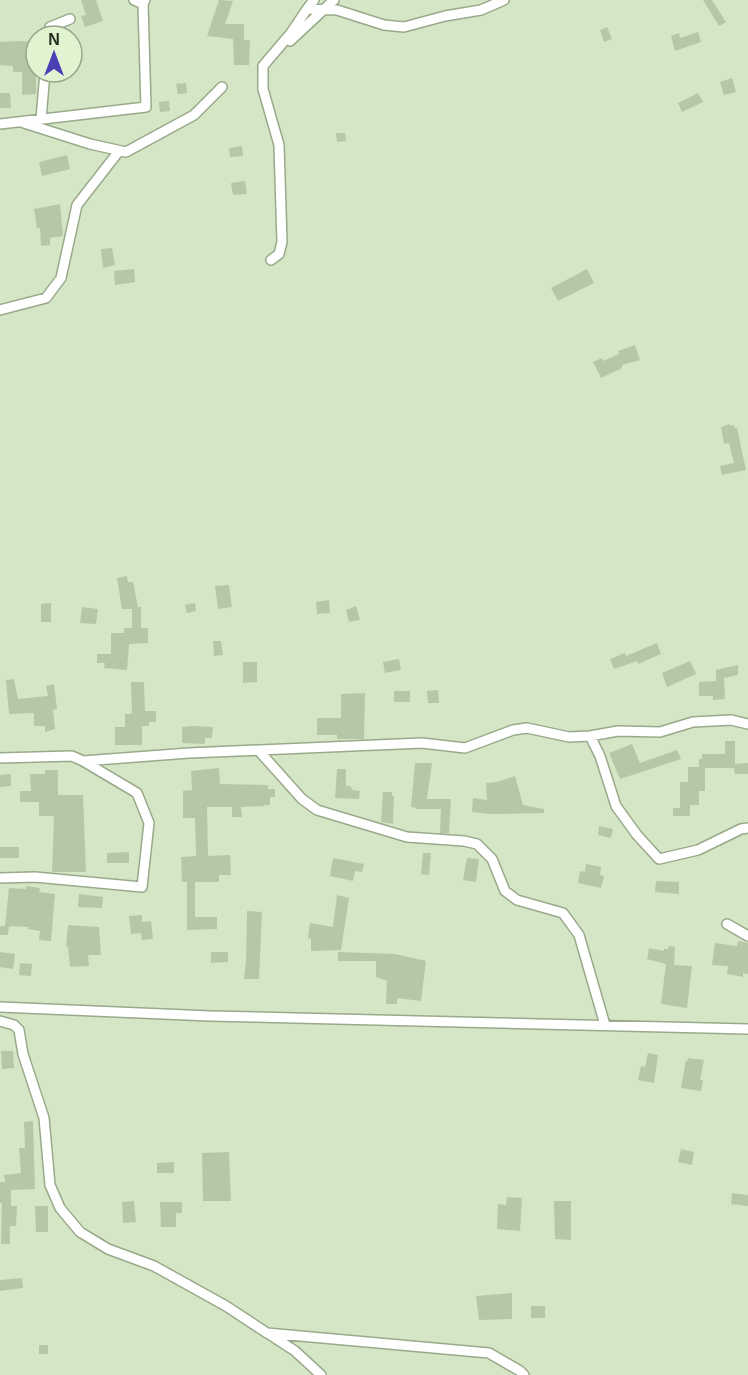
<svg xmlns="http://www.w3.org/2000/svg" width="748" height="1375" viewBox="0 0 748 1375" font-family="Helvetica,sans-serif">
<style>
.building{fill:#b6c7a7}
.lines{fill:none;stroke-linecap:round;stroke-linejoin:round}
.minor-casing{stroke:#99aa8b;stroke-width:12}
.minor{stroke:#fff;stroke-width:9}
</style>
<rect width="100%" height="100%" fill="#d4e6c5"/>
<!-- building -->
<path class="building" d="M81,0h15l7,21 -18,6 -4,-11 5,-1z
M219,0l14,1 -8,23h19v16h6l-1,25h-15l-1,-26 -26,-3z
M703,0h9l14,22 -7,4z
M607,27l5,12 -8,3 -4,-12z
M698,32l3,10 -26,9 -4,-15 8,-3 1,5z
M17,41l19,1v52l-14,1v-23h-9v-6l-13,-1v-23z
M732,78l4,14 -12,3 -4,-13z
M186,83l1,10 -9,1 -2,-10z
M0,93h10l1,15h-11z
M698,93l5,9 -21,10 -4,-9z
M169,101l1,10 -10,1 -1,-10z
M336,133h9l1,8 -9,1z
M242,146l1,10 -13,1 -1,-9z
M67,155l3,14 -28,7 -3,-14z
M245,181l2,13 -14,1 -2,-12z
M60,204l3,32 -13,2v7l-9,1 -1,-18h-3l-3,-19z
M112,248l3,17 -12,3 -2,-19z
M134,269l1,13 -20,3 -1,-14z
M587,269l7,14 -36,18 -7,-13z
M635,345l5,15 -18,5v3l-21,10 -8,-16 9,-4 1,3 16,-7 -1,-3z
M730,424l1,2 3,-1 1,3h2l9,42 -24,5 -2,-9 14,-3 -5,-20 -5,1 -3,-17z
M127,576l1,6h5l5,25h3v21h7v15l-19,1 -2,26 -23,-2 1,-5h-8v-9h14v-21h13v-5h8v-19h-10l-5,-31z
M229,585l3,22 -14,2 -3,-23z
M329,600l1,13 -13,1 -1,-12z
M51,603v19h-10v-18z
M195,603l1,8 -9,2 -2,-8z
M356,606l4,14 -11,2 -3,-12z
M82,607l16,2 -2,15 -16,-1z
M213,641h8l2,14 -9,1z
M657,643l4,11 -23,10 -1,-3 -23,8 -4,-10 15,-6 1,3z
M399,659l2,11 -16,3 -2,-11z
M690,661l6,13 -29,13 -5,-14z
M243,662h14v20l-14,1z
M738,665v10l-14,3 1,21 -12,1v-4h-14v-14l17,-1v-11z
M14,679l4,20 30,-3 -2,-10 8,-2 3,25 -4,1 2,19 -10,3v-6h-11v-13l-25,1 -3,-34z
M131,682h13l1,29h11v11h-7v4h-7v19h-27v-18h10v-13h6l1,-2z
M438,690l1,13h-11l-1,-12z
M394,691h16v11h-16z
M365,693l-1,46h-27v-4h-20v-17h24v-24z
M193,726l20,1 -1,11h-7v6l-23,-1v-16z
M725,741h10v23l13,-1v11h-13l-1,-6h-29v23h-6v14h-9v11h-17v-8h7v-26h8v-15h11v-8h3v-5h23z
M632,744l8,19 37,-13 4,9 -61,20 -11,-26z
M415,763h17l-5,36h24l-2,34h-9l1,-24h-25v-1l-5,-1z
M219,768l1,16 48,1v4h7v8h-5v8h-6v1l-23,1 1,10h-10v-10h-25l1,49 22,-1 1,20h-12v7h-24v35h22v12l-30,1v-48h-5l-1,-25 15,-1 -1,-38h-12v-27l9,-1 -1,-19z
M337,769h9v17h4l3,4 7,1 -1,8 -24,-1z
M45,770h13v25h25l3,77h-34l2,-56h-15v-14h-19v-11h11l-1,-17h15z
M11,774v12l-11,1v-12z
M515,776l8,29 21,4v4l-53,1 -19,-2 1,-14 14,2 -1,-17 11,-1z
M383,792h9v4h2l-1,28 -12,-2z
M599,826l14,3 -2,9 -13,-3z
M0,847h19v11h-19z
M129,852v11h-22v-10z
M423,853h8l-2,22 -8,-1z
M333,858l31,6 -2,8 -7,-1 -2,10 -23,-5z
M467,858l12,1 -3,23 -13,-2z
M586,864l15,3 -1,8 4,1 -3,12 -23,-5 2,-12 5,1z
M656,881l23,1v12l-24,-2z
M26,886l14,2 -1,4 16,2 -4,47 -12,-1 1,-9 -12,-2 1,-2 -24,-1 4,-38 17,1z
M79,894l24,3 -1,11 -24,-1z
M337,895l12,3 -8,52 -30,1v-12l-3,-1 2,-15 23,4z
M247,911l15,1 -3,67h-15l2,-19z
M142,915v7l9,-1 2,18 -11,1 -1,-7 -10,1 -2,-18z
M68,925l31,2 2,28h-13l1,11 -19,1 -2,-20h-2z
M0,926h9l-1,9h-8z
M738,941l10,2v31l-5,-1v4l-16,-3 1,-8 -16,-1 3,-22 22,3z
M669,946l6,1 -1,18 18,1 -5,42 -26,-4 5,-40 -19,-5 2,-11 15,3v-2h4z
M0,952l15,2 -2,15 -13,-2z
M211,952h17v10l-17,1z
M338,952l57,2 31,7 -5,40 -24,-3v6h-11l1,-23 -11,-4v-16h-38z
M20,963l12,1 -1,12 -12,-1z
M1,1051h12l1,17 -12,1z
M648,1053l10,2 -4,28 -16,-3 3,-14 4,1z
M688,1058l16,2 -4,20h3l-2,11 -20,-3 5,-28 2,1z
M33,1121l2,68 -24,1v16h6l-1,20h-6v18h-9l1,-41h-2v-21h5l-1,-7 17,-2 -2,-25h6l-1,-26z
M681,1149l13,3 -2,13 -14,-3z
M229,1152l2,49h-28l-1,-48z
M174,1162v11h-17v-10z
M732,1193l16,2v11l-17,-2z
M507,1197l15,1 -2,33 -23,-2 1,-25 8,1z
M134,1201l2,21 -13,1 -1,-21z
M554,1201h17v39l-16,-1z
M160,1202h22v11h-6v14h-15z
M35,1206h13v26h-12z
M22,1278l1,10 -23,3v-11z
M512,1293v26l-33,1 -3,-24z
M531,1306h14v12h-14z
M39,1345h9v9h-9z"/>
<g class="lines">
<defs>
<path id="minor" d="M314,0l-7,9 30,1 47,15 20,2 41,-11 36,-6 23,-10
M49,36l1,-9 20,-8
M290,41l44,-41
M41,119l4,-47
M24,123l66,21 36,8 68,-37 28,-28
M0,124l146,-17 -3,-103 2,-4 -2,4 -9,-4
M271,260l8,-6 3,-12 -3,-97 -16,-56v-23l28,-33 16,-24
M0,310l46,-12 15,-20 16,-73 42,-54
M590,736l10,20 16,50 21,29 22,24 39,-9 43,-21 7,-1
M259,751l43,48 15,11 90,27 57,4 13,3 15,15 13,32 12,9 46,13 16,22 26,90
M0,758l72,-2 11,5 106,-8 233,-10 43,5 48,-18 14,-2 42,9 21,-1 28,-5 42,1 33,-10 38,-2 17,4
M0,878l35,-1 107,10 7,-64 -12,-30 -54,-32
M727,924l21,12
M0,1007l210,9 538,13
M0,1021l14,4 5,5 4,24 21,64 6,67 10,23 20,24 28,17 46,17 72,40 41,27 222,20 31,18 4,4
M269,1334l26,17 26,24"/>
</defs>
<!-- minor casing -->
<use href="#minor" class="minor-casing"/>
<!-- minor -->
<use href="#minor" class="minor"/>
</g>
<!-- north arrow -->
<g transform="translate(54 54)"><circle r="28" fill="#e1f4d2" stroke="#97a58b" stroke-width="1.5"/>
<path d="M0-4.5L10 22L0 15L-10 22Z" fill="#4b3fb6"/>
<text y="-9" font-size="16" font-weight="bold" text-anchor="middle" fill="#272e21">N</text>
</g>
</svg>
